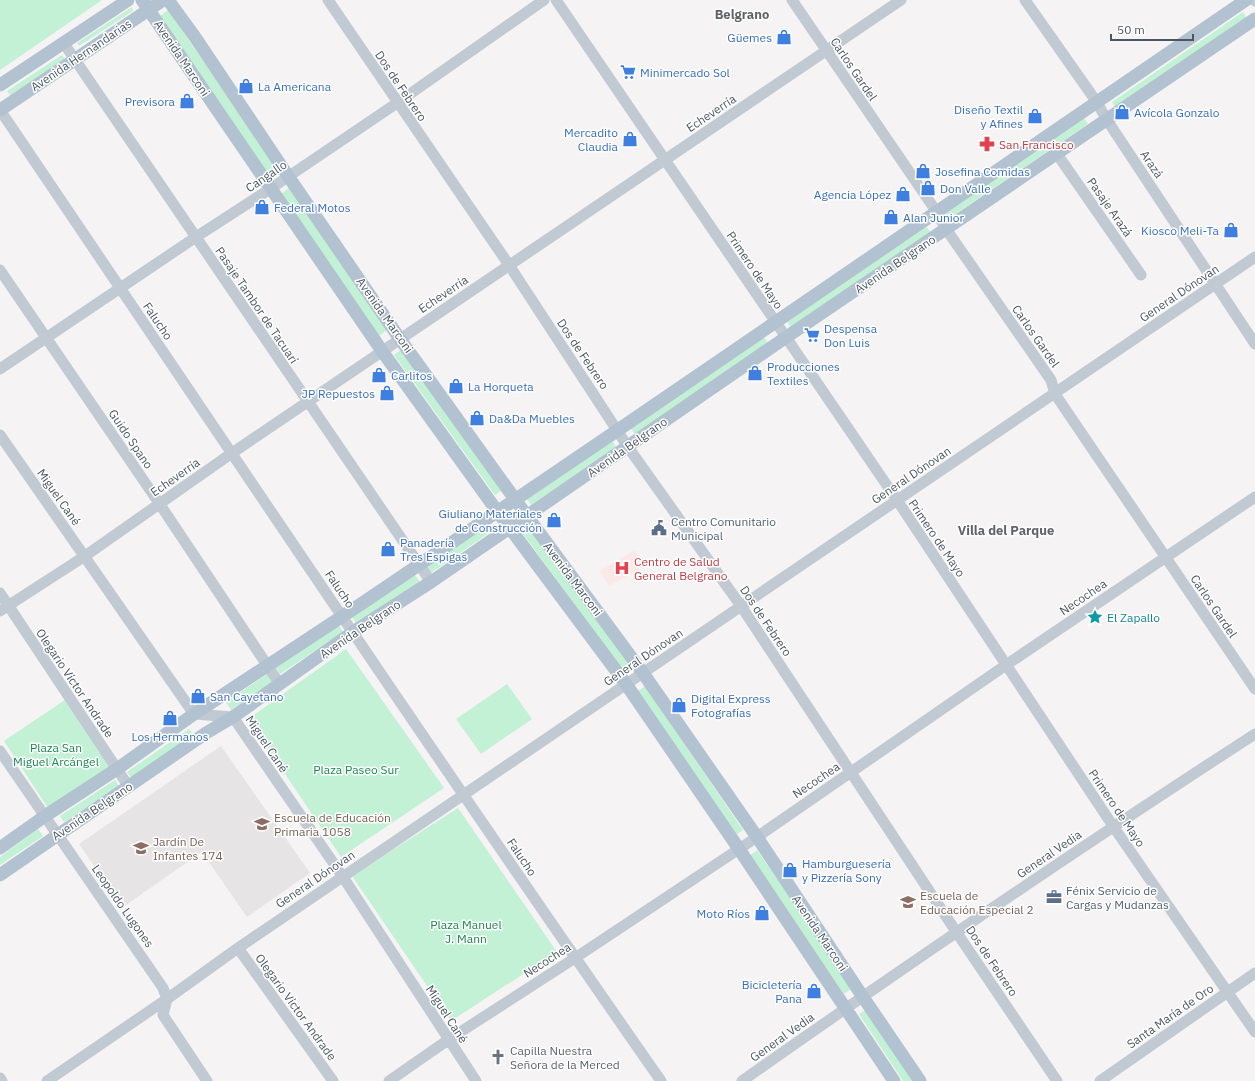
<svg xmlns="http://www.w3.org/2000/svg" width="1255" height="1081" viewBox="0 0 1255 1081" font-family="'IBM Plex Sans',sans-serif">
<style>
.education{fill:#e6e4e5}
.medical{fill:#fce8e6}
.green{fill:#c3f1d5}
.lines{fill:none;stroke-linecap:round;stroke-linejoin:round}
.minor{stroke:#c1cad2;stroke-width:11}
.major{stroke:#b3c2d1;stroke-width:13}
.labels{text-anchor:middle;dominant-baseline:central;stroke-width:3;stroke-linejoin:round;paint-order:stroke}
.shop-label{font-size:12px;fill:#366cbe;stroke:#fff;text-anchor:start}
.street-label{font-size:12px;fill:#4a5661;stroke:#fff}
.health-label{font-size:12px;fill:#be3a42;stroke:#fff;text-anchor:start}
.service-label{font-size:12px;fill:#4e5e75;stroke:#fff;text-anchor:start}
.culture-label{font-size:12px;fill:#0d838f;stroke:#fff;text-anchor:start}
.park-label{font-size:12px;fill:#17864f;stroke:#fff}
.education-label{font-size:12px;fill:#785e54;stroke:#fff;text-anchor:start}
.worship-label{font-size:12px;fill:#5b616d;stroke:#fff;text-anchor:start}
.neighbourhood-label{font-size:13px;font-weight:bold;fill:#5f6368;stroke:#fff}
</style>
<rect width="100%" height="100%" fill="#f5f3f3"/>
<!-- education -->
<path class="education" d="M221,746l89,127 -63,44 -45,-65 -79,55 -44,-63z"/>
<!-- medical -->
<path class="medical" d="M635,550l9,16 -35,20 -9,-15z"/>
<!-- green -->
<path class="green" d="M0,0h102l-102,70z
M132,7l1,4 -54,35 -2,-3z
M168,10l109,158 -9,6 -108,-158z
M1243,12l5,8 -132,89 -4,-7z
M62,55l4,6 -55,36 -4,-6z
M1084,118l4,6 -140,95 -4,-6z
M290,187l98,142 -9,7 -98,-142z
M926,226l5,7 -140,95 -4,-7z
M763,336l5,7 -133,91 -5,-7z
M402,349l101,140 -8,6 -101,-140z
M612,440l4,7 -85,58 -5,-7z
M487,524l5,7 -63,43 -5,-7z
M530,525l101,140 -8,6 -102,-140z
M414,574l6,8 -63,42 -6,-8z
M338,624l5,8 -63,42 -5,-8z
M346,649l98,139 -103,69 -93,-138z
M267,674l5,8 -41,28 -5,-8z
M507,684l25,35 -51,35 -25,-35z
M645,686l98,144 -7,5 -98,-144z
M65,700l45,66 -62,42 -44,-67z
M189,729l6,8 -63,42 -5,-7z
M115,780l4,6 -55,36 -4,-6z
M458,808l99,144 -106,69 -99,-145z
M38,829l5,7 -43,29v-8z
M757,850l95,138 -8,6 -95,-138z
M867,1009l47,72h-11l-44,-67z"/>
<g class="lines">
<!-- minor -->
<path class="minor" d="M328,0l181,265 119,182 113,159 216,327 100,148
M556,0l341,500 216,326 142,206
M792,0l144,211 10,18 105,151 4,14 200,295
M1025,0l71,101 11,19 148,224
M1255,0v1
M63,42l368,540
M0,110c219,324 437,650 661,971
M1057,154l84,121
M0,270l159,233 120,180
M0,369l196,-132 74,-48 127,-86 147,-103
M0,435l194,279 39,3 110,160 133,204
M0,593l129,194
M0,611l85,-55 147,-103 669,-453
M0,751l163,237 4,11 -4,16 44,66
M238,948l95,133
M0,1078l2,3
M47,1081l120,-82 71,-51 1017,-691
M389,1081l59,-41 127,-82 182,-121 249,-172 249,-168
M742,1081c169,-119 340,-235 513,-347
M1100,1081l155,-108"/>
<!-- major -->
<path class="major" d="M142,0l240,351 115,160 129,173 113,165 155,232
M168,0l27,37 93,139 112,163 127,177 116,157 114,164 106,160 57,84
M0,85l128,-85
M0,110l163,-110
M0,848l45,-32 72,-47 77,-55 170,-112 254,-172 628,-430
M0,875l206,-142 27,-16 120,-85 78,-50 354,-244 470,-319"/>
</g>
<!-- icons -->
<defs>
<symbol id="shop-bare" viewBox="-9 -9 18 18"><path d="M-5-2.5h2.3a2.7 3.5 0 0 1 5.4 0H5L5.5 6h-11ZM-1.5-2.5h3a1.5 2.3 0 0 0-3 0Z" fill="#3f7fe0" stroke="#fff" stroke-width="2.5" paint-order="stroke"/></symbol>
<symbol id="supermarket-bare" viewBox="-9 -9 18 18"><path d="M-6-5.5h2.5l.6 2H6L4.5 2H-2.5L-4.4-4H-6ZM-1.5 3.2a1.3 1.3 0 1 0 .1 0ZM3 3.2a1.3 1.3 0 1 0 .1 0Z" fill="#3f7fe0" stroke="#fff" stroke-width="2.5" paint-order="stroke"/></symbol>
<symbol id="pharmacy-bare" viewBox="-9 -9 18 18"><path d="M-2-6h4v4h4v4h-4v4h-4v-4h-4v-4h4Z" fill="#e0444e" stroke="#fff" stroke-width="2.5" paint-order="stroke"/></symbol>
<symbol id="civic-bare" viewBox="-9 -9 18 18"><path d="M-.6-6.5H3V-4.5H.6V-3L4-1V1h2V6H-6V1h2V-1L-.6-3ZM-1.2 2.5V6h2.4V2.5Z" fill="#5c6f8a" stroke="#fff" stroke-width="2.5" paint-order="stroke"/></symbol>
<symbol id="hospital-bare" viewBox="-9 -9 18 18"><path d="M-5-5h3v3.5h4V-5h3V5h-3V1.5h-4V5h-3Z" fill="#e0444e" stroke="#fff" stroke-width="2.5" paint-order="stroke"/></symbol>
<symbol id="sight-bare" viewBox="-9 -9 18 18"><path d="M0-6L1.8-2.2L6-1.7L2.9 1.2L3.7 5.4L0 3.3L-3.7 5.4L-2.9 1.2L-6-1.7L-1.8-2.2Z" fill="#0f9aa8" stroke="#fff" stroke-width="2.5" paint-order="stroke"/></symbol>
<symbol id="school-bare" viewBox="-9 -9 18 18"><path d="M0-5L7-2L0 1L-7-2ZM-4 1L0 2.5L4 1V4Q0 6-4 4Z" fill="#8d6e63" stroke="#fff" stroke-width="2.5" paint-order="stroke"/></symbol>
<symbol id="office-bare" viewBox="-9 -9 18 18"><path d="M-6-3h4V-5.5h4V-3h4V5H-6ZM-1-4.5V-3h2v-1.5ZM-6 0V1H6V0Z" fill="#5c6f8a" stroke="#fff" stroke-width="2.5" paint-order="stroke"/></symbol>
<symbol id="church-bare" viewBox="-9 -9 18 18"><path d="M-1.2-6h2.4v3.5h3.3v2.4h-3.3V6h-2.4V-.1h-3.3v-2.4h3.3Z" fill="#6b7280" stroke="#fff" stroke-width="2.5" paint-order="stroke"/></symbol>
</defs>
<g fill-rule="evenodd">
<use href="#shop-bare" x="773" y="26" width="22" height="22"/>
<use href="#supermarket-bare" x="617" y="61" width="22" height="22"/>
<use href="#shop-bare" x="235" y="75" width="22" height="22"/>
<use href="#shop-bare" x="176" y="90" width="22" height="22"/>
<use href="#shop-bare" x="1111" y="101" width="22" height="22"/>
<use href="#shop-bare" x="1024" y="105" width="22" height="22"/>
<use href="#shop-bare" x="619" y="128" width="22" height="22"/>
<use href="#pharmacy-bare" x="976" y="133" width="22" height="22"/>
<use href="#shop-bare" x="912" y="160" width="22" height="22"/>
<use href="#shop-bare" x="917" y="177" width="22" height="22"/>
<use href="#shop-bare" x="892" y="183" width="22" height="22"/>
<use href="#shop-bare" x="251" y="196" width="22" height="22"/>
<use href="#shop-bare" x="880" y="206" width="22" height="22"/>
<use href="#shop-bare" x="1220" y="219" width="22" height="22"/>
<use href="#supermarket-bare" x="801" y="324" width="22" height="22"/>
<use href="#shop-bare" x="744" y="362" width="22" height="22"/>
<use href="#shop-bare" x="368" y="364" width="22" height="22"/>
<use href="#shop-bare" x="445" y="375" width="22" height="22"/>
<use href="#shop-bare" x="376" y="382" width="22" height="22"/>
<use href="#shop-bare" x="466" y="407" width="22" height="22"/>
<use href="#shop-bare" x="543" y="509" width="22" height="22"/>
<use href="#civic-bare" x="648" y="517" width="22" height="22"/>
<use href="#shop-bare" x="377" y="538" width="22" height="22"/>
<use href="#hospital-bare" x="611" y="557" width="22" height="22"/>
<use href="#sight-bare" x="1084" y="606" width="22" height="22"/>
<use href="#shop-bare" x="187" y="685" width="22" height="22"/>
<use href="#shop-bare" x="668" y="694" width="22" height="22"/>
<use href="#shop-bare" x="159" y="707" width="22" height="22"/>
<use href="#school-bare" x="251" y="813" width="22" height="22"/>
<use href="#school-bare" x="130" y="837" width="22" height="22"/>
<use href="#shop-bare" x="779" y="859" width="22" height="22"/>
<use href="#office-bare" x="1043" y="886" width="22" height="22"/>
<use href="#school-bare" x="897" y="891" width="22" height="22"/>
<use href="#shop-bare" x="751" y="902" width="22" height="22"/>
<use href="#shop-bare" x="803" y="980" width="22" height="22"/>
<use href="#church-bare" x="487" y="1046" width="22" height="22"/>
</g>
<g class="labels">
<!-- shop labels -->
<g class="shop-label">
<text x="772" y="37" text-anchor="end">Güemes</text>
<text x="640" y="72">Minimercado Sol</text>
<text x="258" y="86">La Americana</text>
<text x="175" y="101" text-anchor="end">Previsora</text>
<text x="1023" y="109" text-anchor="end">Diseño Textil<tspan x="1023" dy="14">y Afines</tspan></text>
<text x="1134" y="112">Avícola Gonzalo</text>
<text x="618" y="132" text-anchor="end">Mercadito<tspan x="618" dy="14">Claudia</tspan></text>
<text x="935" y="171">Josefina Comidas</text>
<text x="940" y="188">Don Valle</text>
<text x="891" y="194" text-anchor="end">Agencia López</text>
<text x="274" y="207">Federal Motos</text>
<text x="903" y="217">Alan Junior</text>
<text x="1219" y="230" text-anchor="end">Kiosco Meli-Ta</text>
<text x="824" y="328">Despensa<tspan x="824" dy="14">Don Luis</tspan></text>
<text x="767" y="366">Producciones<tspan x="767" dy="14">Textiles</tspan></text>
<text x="391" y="375">Carlitos</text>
<text x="468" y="386">La Horqueta</text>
<text x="375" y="393" text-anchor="end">JP Repuestos</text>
<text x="489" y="418">Da&amp;Da Muebles</text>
<text x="542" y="513" text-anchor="end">Giuliano Materiales<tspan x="542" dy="14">de Construcción</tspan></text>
<text x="400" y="542">Panadería<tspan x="400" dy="14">Tres Espigas</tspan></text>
<text x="210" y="696">San Cayetano</text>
<text x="691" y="698">Digital Express<tspan x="691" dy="14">Fotografías</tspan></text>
<text x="170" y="736" text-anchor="middle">Los Hermanos</text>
<text x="802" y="863">Hamburguesería<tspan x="802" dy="14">y Pizzería Sony</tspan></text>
<text x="750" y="913" text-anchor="end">Moto Ríos</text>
<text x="802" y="984" text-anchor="end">Bicicletería<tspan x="802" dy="14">Pana</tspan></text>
</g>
<!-- street labels -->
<g class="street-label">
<text transform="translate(81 55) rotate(-34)">Avenida Hernandarias</text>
<text transform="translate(182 58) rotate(56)">Avenida Marconi</text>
<text transform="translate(854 69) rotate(56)">Carlos Gardel</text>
<text transform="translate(401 86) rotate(56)">Dos de Febrero</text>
<text transform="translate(711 113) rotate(-34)">Echeverría</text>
<text transform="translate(1152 164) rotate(56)">Arazá</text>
<text transform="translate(266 176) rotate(-34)">Cangallo</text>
<text transform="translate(1110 207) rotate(55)">Pasaje Arazá</text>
<text transform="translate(895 264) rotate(-34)">Avenida Belgrano</text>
<text transform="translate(755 270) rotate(56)">Primero de Mayo</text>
<text transform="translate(1179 293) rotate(-34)">General Dónovan</text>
<text transform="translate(443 294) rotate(-34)">Echeverría</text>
<text transform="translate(257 305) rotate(56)">Pasaje Tambor de Tacuarí</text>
<text transform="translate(385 315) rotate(55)">Avenida Marconi</text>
<text transform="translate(158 321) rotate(56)">Falucho</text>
<text transform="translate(1036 336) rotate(55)">Carlos Gardel</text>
<text transform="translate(583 354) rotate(56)">Dos de Febrero</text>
<text transform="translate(131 439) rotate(56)">Guido Spano</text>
<text transform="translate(627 447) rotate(-35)">Avenida Belgrano</text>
<text transform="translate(911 475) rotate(-34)">General Dónovan</text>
<text transform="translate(175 477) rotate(-35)">Echeverría</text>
<text transform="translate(59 497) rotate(55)">Miguel Cané</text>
<text transform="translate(937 538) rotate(56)">Primero de Mayo</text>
<text transform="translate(573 579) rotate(53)">Avenida Marconi</text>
<text transform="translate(340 589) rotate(56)">Falucho</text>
<text transform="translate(1083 597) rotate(-34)">Necochea</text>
<text transform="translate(1214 606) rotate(56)">Carlos Gardel</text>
<text transform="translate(766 621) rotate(56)">Dos de Febrero</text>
<text transform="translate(360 629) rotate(-34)">Avenida Belgrano</text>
<text transform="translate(643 657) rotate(-34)">General Dónovan</text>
<text transform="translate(75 683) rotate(56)">Olegario Víctor Andrade</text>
<text transform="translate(267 744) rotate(56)">Miguel Cané</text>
<text transform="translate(816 780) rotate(-34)">Necochea</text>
<text transform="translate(1117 808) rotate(56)">Primero de Mayo</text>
<text transform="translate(92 811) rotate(-34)">Avenida Belgrano</text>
<text transform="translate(1049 854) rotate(-34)">General Vedia</text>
<text transform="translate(522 857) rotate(56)">Falucho</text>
<text transform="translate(315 879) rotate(-34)">General Dónovan</text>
<text transform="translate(123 906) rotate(55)">Leopoldo Lugones</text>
<text transform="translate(820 933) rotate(56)">Avenida Marconi</text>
<text transform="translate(547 960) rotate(-33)">Necochea</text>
<text transform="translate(992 961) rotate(56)">Dos de Febrero</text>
<text transform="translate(296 1007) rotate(54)">Olegario Víctor Andrade</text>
<text transform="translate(447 1014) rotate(57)">Miguel Cané</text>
<text transform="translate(1170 1016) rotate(-35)">Santa María de Oro</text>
<text transform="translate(782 1037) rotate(-35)">General Vedia</text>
</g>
<!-- health labels -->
<g class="health-label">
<text x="999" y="144">San Francisco</text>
<text x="634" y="561">Centro de Salud<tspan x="634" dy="14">General Belgrano</tspan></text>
</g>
<!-- service labels -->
<g class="service-label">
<text x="671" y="521">Centro Comunitario<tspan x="671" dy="14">Municipal</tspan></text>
<text x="1066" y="890">Fénix Servicio de<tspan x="1066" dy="14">Cargas y Mudanzas</tspan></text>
</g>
<!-- culture labels -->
<g class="culture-label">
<text x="1107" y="617">El Zapallo</text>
</g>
<!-- park labels -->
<g class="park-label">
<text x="56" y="747">Plaza San<tspan x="56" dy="14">Miguel Arcángel</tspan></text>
<text x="356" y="769">Plaza Paseo Sur</text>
<text x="466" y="924">Plaza Manuel<tspan x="466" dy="14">J. Mann</tspan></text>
</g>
<!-- education labels -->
<g class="education-label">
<text x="274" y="817">Escuela de Educación<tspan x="274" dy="14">Primaria 1058</tspan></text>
<text x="153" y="841">Jardín De<tspan x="153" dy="14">Infantes 174</tspan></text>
<text x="920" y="895">Escuela de<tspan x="920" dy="14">Educación Especial 2</tspan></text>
</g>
<!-- worship labels -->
<g class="worship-label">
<text x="510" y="1050">Capilla Nuestra<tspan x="510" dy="14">Señora de la Merced</tspan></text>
</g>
<!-- neighbourhood labels -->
<g class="neighbourhood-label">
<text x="742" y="14">Belgrano</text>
<text x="1006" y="530">Villa del Parque</text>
</g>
</g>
<!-- scale -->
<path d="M1111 34v6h82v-6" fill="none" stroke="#4a5661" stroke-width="2"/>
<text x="1117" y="34" font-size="12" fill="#4a5661" stroke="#ffffff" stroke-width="3" paint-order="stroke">50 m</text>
</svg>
